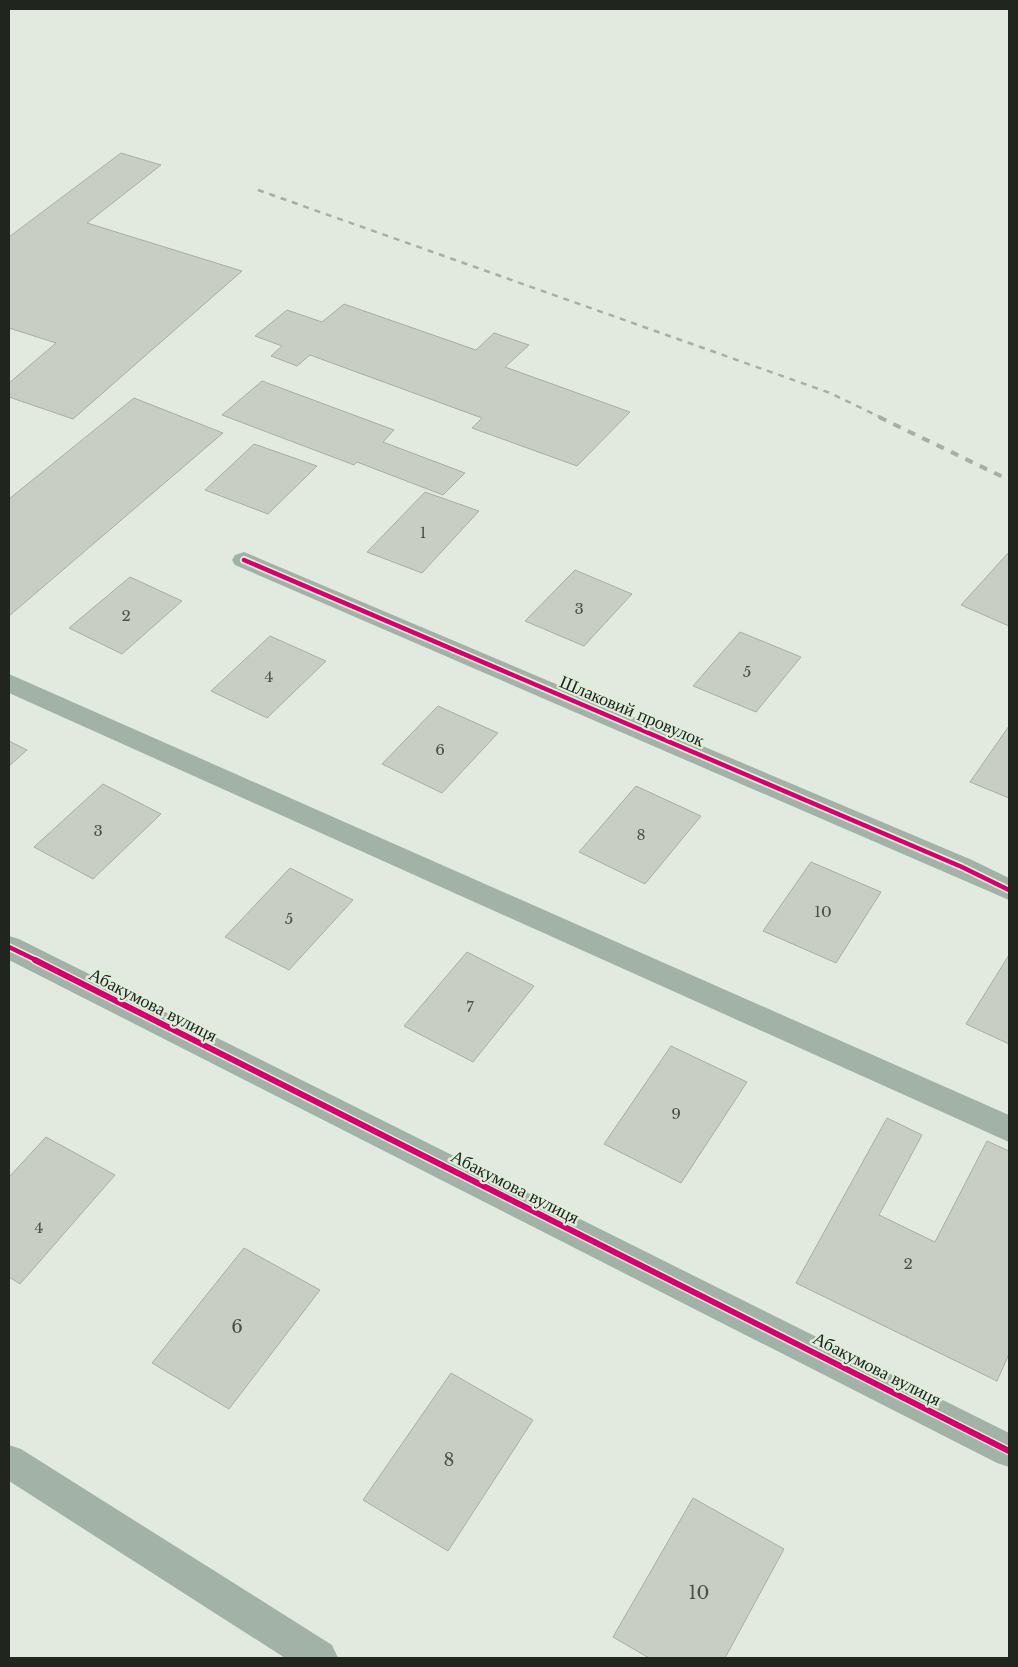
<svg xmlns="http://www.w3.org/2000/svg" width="1018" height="1667" viewBox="0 0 1018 1667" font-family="'Libre Baskerville',serif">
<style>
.building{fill:#c9cec5;stroke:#a9ada5}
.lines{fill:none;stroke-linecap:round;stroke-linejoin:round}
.minor{fill:#a2b2a6;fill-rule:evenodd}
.rail-far1{stroke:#a4afa6;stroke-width:2.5;stroke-dasharray:6 6;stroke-linecap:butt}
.rail{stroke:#a4afa6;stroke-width:4;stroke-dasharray:8 8;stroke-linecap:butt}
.cycleway-far1-casing{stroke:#dfeedb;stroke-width:8}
.cycleway-casing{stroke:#dfeedb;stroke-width:9}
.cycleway-far1{stroke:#d6006c;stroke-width:4.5}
.cycleway{stroke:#d6006c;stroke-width:6}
.labels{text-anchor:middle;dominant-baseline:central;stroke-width:4.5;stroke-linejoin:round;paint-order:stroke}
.number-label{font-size:15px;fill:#4a4f48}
.street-label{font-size:18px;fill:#20251e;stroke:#dfeedb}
.near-number-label{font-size:18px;fill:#4a4f48}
</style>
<rect width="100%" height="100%" fill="#e2eadf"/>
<!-- building -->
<path class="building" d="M121,153l40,12 -74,58 155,48 -169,148 -64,-22v-14l47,-40 -47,-15v-91z
M344,304l132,46 18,-17 35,12 -24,22 125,45 -53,54 -105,-38 10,-10 -172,-63 -13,11 -26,-10 11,-10 -27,-10 32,-26 35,12z
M262,381l132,49 -11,12 82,31 -22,22 -86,-33 -3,3 -132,-50z
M134,398l89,35 -214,183v-117z
M254,444l63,22 -49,48 -63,-24z
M425,492l54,19 -57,62 -55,-21z
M1009,552v74l-48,-21z
M575,570l57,24 -48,52 -59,-25z
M130,577l52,24 -60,53 -53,-26z
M740,632l61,25 -45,55 -63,-26z
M270,636l56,25 -59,57 -56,-27z
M438,706l60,27 -56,60 -60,-29z
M1009,726v72l-39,-16z
M9,741l18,9 -18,16z
M103,784l58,30 -68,65 -59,-32z
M636,786l65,30 -56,68 -66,-32z
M811,862l70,30 -45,71 -73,-32z
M290,868l63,32 -64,70 -64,-33z
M467,952l67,34 -61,76 -69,-36z
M1009,955v89l-43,-20z
M671,1046l76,36 -66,101 -77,-39z
M887,1118l35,17 -43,80 56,27 52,-101 22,10v203l-12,27 -201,-98z
M46,1137l69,38 -95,109 -11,-7v-100z
M244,1248l76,42 -91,119 -77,-46z
M451,1373l82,47 -85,131 -85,-51z
M693,1498l91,51 -59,109h-76l-36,-21z"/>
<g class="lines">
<!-- minor -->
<path class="minor" d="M244,552l728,308 37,18v22l-774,-335 -3,-5 3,-5z
M9,674l1000,441v27l-1000,-449z
M9,936l10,3 990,494v34l-12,-4 -988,-503z
M9,1445l12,4 311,196 6,13h-53l-276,-177z"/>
<!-- rail-far1 -->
<path class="rail-far1" d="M258,190l572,203 52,25"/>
<!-- rail -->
<path class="rail" d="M879,417l130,63"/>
<defs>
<path id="cycleway-far1" d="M244,560l718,307 47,23
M9,947l29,14"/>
<path id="cycleway" d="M35,960l974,491"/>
</defs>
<!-- cycleway-far1 casing -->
<use href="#cycleway-far1" class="cycleway-far1-casing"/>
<!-- cycleway casing -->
<use href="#cycleway" class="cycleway-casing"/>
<!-- cycleway-far1 -->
<use href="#cycleway-far1" class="cycleway-far1"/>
<!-- cycleway -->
<use href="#cycleway" class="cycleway"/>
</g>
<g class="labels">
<!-- number labels -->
<g class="number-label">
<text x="423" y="532">1</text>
<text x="579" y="608">3</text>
<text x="126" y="615">2</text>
<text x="747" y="671">5</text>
<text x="269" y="676">4</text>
<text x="440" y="749">6</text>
<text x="98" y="830">3</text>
<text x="641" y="834">8</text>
<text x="823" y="911">10</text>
<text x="289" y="918">5</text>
<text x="470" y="1006">7</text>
<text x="676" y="1113">9</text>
<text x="39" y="1227">4</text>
<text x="908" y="1263">2</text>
</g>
<!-- street labels -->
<g class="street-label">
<text transform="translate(632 711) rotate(23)">Шлаковий провулок</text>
<text transform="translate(153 1005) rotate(27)">Абакумова вулиця</text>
<text transform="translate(515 1187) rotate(27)">Абакумова вулиця</text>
<text transform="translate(877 1369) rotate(27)">Абакумова вулиця</text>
</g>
<!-- near-number labels -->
<g class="near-number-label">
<text x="237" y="1327">6</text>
<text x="449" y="1460">8</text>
<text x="699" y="1593">10</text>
</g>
</g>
<!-- border -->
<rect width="1018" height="1667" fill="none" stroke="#20251e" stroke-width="20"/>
</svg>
